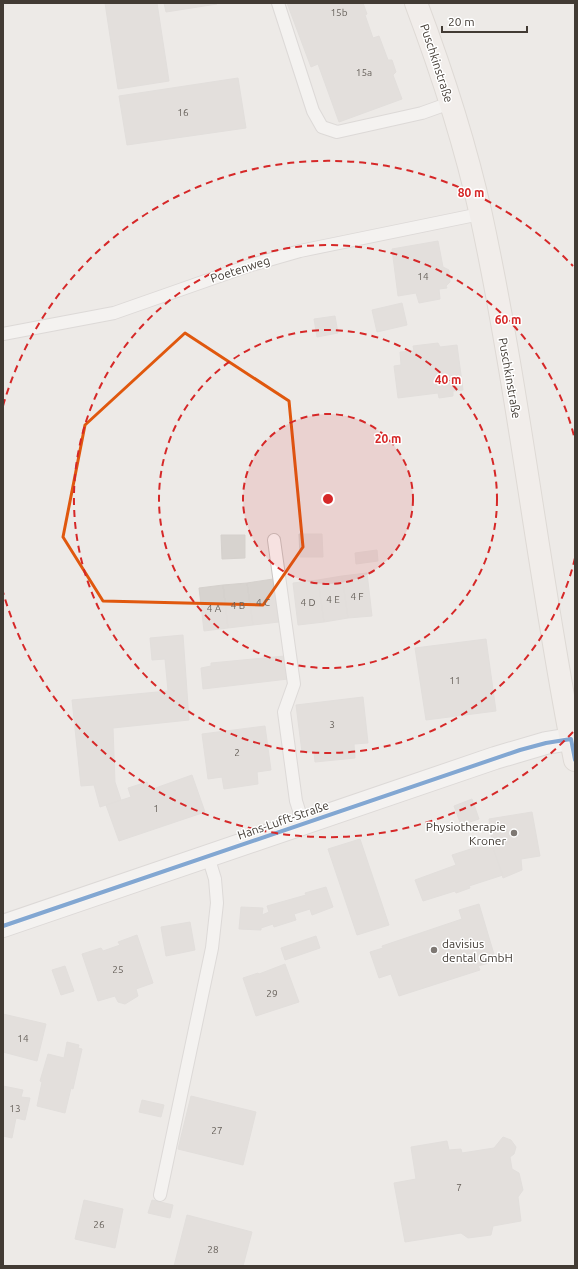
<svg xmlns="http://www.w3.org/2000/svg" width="578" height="1269" viewBox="0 0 578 1269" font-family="Ubuntu,sans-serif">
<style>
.building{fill:#d7d3cf;stroke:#d5d1cd}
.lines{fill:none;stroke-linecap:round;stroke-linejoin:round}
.service-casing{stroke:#c9c6c3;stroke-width:14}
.tertiary-casing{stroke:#c9c6c3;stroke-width:24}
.secondary-casing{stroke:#ccc6be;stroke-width:24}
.service{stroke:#fcfcfb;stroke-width:12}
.tertiary{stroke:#fcfcfb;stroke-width:22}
.secondary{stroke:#f5f2ed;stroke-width:22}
.cycleway-casing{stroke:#fff;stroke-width:6}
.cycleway{stroke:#0057b8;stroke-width:4}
.marked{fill:none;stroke:#e0580e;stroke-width:3;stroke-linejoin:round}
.ring{fill:none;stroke:#d62828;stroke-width:2;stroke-dasharray:7 5}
.poi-dot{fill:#7e7873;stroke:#fff;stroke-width:1.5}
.labels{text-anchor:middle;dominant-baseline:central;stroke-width:3;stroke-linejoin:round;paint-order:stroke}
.number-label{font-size:10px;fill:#68625c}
.street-label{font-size:12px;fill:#423b34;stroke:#fff}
.poi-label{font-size:12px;fill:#423b34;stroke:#fff;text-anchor:end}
.centre{fill:#d62828;stroke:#fff;stroke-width:2}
.ring-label{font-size:12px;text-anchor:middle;font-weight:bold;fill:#d62828;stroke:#fff;stroke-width:3;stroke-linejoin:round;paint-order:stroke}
</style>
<rect width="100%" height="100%" fill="#edeae7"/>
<!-- building -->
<path class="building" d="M105,3h52l12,78 -51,8z
M164,3h53v1l-51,8z
M287,3h76l4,11 -2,1 8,23 6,-2 9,24h4l4,12 -3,3 9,24 -63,23 -21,-58 -7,3z
M238,78l8,50 -119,17 -8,-49z
M438,241l5,26 6,3 1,12 -4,4 1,2 -8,1 1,10 -21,4 -3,-10 -18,3 -6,-47z
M402,303l5,22 -30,7 -5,-22z
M335,316l3,17 -21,4 -3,-18z
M438,343l2,4 17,-2 6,45 -10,1v5l-14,2 -1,-5 -40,5 -4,-32 7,-1 -1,-13 14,-1 -1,-5z
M299,534h23l1,23h-23z
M221,535h24v23l-23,1z
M377,550l1,11 -22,3 -1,-11z
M367,573l5,43 -24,2 -6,-42z
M342,576l6,42 -24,4 -6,-42z
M273,579l6,43 -26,3 -6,-42z
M318,580l6,42 -26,3 -5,-42z
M247,583l6,42 -25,3 -5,-43z
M223,585l5,43 -24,3 -5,-43z
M183,635l6,85 -76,8 2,54 6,18 -21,7 -6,-22 -13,1 -9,-86 96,-9 -3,-32 -13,1 -2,-22z
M486,639l10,72 -70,9 -11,-72z
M285,656l3,23 -85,10 -2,-21 10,-2v-3z
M363,697l5,46 -14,1 1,14 -40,4 -1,-10h-12l-6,-47z
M265,726l6,44 -14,2 1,12 -34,5 -2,-12 -14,2 -6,-45z
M192,775l13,37 -86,29 -13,-36 25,-8 -3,-9 19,-6 3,8z
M472,799l7,20 -18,6 -7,-19z
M532,812l8,44 -19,3 1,11 -19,8 -10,-30 -4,-29z
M360,839l29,86 -32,10 -29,-86z
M477,847l16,1 10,27 -34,11 1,2 -14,5 -1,-2 -32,10 -8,-21 41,-15 -4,-10z
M326,887l7,20 -21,8 -2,-6 -16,5 2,6 -22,7 -1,-3 -12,4v2l-22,-1 2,-22 22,1 -1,7 7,-3 -2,-6 39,-11 -1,-2z
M479,904l17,57 -18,5 2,4 -81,26 -8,-22 -12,4 -9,-26 13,-4 -1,-2 80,-27 -3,-9z
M190,922l5,28 -29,6 -5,-29z
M137,935l16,48 -17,6 2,7 -13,8 -7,-2 -3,-6 -17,5 -16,-47 19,-6 2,3 17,-6 -2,-3z
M316,936l4,12 -35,12 -4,-12z
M285,964l14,38 -43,14 -13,-38 15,-5 1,1z
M65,966l9,25 -13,4 -9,-25z
M3,1014l43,10 -9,37 -34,-9z
M67,1042l12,3 -1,3 4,1 -9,40 -2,-1 -6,25 -28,-7 5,-24 -2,-1 8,-27 16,4z
M3,1086l20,4 -2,7 9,1 -5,22 -9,-2 -4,20 -9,-2z
M191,1096l65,16 -13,53 -65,-16z
M142,1100l22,5 -3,12 -22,-5z
M503,1137l8,3 5,7 -2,7 -4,3 2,12 7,4 4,17 -5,7 3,24 -28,5 -2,9 -23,3 -7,-5 -56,9 -11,-59 22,-4 -5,-32 36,-6 2,9 12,-1 1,4 32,-5z
M84,1200l39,9 -8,39 -40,-9z
M152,1200l21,5 -3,13 -22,-5z
M187,1215l65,17 -9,34h-69z"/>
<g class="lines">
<defs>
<path id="service" d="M278,3l35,108 9,16 15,5 85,-19 28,-10
M3,334l111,-21 137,-48 49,-14 180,-37
M274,540l20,144 -10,28 12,89 7,22
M160,1195l52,-247 5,-45 -2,-24 -7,-23"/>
<path id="tertiary" d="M3,926l492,-168 51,-15 25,-4"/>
<path id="secondary" d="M416,3c26,69 49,140 65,212 39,181 58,365 94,545"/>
</defs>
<!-- service casing -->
<use href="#service" class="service-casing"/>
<!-- tertiary casing -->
<use href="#tertiary" class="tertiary-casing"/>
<!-- secondary casing -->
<use href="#secondary" class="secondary-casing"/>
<!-- service -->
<use href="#service" class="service"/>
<!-- tertiary -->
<use href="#tertiary" class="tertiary"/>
<!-- secondary -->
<use href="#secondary" class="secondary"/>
<defs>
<path id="cycleway" d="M3,926l517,-176 26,-7 25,-4 4,21"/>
</defs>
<!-- cycleway casing -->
<use href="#cycleway" class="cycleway-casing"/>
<!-- cycleway -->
<use href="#cycleway" class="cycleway"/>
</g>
<!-- marked area -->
<path d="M0 0H578V1269H0ZM185,333l104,68 14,146 -40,58 -160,-4 -40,-64 22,-112z" fill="#edeae7" fill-opacity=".55" fill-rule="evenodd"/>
<path class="marked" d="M185,333l104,68 14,146 -40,58 -160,-4 -40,-64 22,-112z"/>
<!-- distance rings -->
<circle cx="328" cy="499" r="85" fill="#d62828" fill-opacity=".12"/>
<g class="ring">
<circle cx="328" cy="499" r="85"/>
<circle cx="328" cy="499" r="169"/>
<path d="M575 558A254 254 0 1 1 575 440"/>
<path d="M573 732A338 338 0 0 1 3 592M3 406A338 338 0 0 1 573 266"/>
</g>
<!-- markers -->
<g class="poi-dot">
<circle cx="514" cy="833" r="4"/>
<circle cx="434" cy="950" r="4"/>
</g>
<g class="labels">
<!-- number labels -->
<g class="number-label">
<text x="339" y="12">15b</text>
<text x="364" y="72">15a</text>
<text x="183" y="112">16</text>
<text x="423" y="276">14</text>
<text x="357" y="596">4 F</text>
<text x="333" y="599">4 E</text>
<text x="263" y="602">4 C</text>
<text x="308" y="602">4 D</text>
<text x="238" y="605">4 B</text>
<text x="214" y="608">4 A</text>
<text x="455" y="680">11</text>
<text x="332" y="724">3</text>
<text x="237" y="752">2</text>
<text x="156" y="808">1</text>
<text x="118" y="969">25</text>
<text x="272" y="993">29</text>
<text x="23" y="1038">14</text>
<text x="15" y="1108">13</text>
<text x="217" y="1130">27</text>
<text x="459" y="1187">7</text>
<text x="99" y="1224">26</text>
<text x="213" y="1249">28</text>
</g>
<!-- street labels -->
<g class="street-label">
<text transform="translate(437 63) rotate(72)">Puschkinstraße</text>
<text transform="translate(240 269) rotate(-18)">Poetenweg</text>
<text transform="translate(510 378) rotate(80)">Puschkinstraße</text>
<text transform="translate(283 820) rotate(-19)">Hans-Lufft-Straße</text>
</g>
<!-- poi labels -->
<g class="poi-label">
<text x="506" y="826">Physiotherapie<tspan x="506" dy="14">Kroner</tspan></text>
<text x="442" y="943" text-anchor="start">davisius<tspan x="442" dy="14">dental GmbH</tspan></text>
</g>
</g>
<circle cx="328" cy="499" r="6" class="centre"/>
<g class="ring-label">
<text x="471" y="197">80 m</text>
<text x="508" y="324">60 m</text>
<text x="448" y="384">40 m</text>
<text x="388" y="443">20 m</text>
</g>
<!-- border -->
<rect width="578" height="1269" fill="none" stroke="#423b34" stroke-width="8"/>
<!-- scale -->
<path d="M442 26v6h85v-6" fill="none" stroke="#423b34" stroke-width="2"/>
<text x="448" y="26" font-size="12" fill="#423b34" stroke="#ffffff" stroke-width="3" paint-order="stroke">20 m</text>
</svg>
